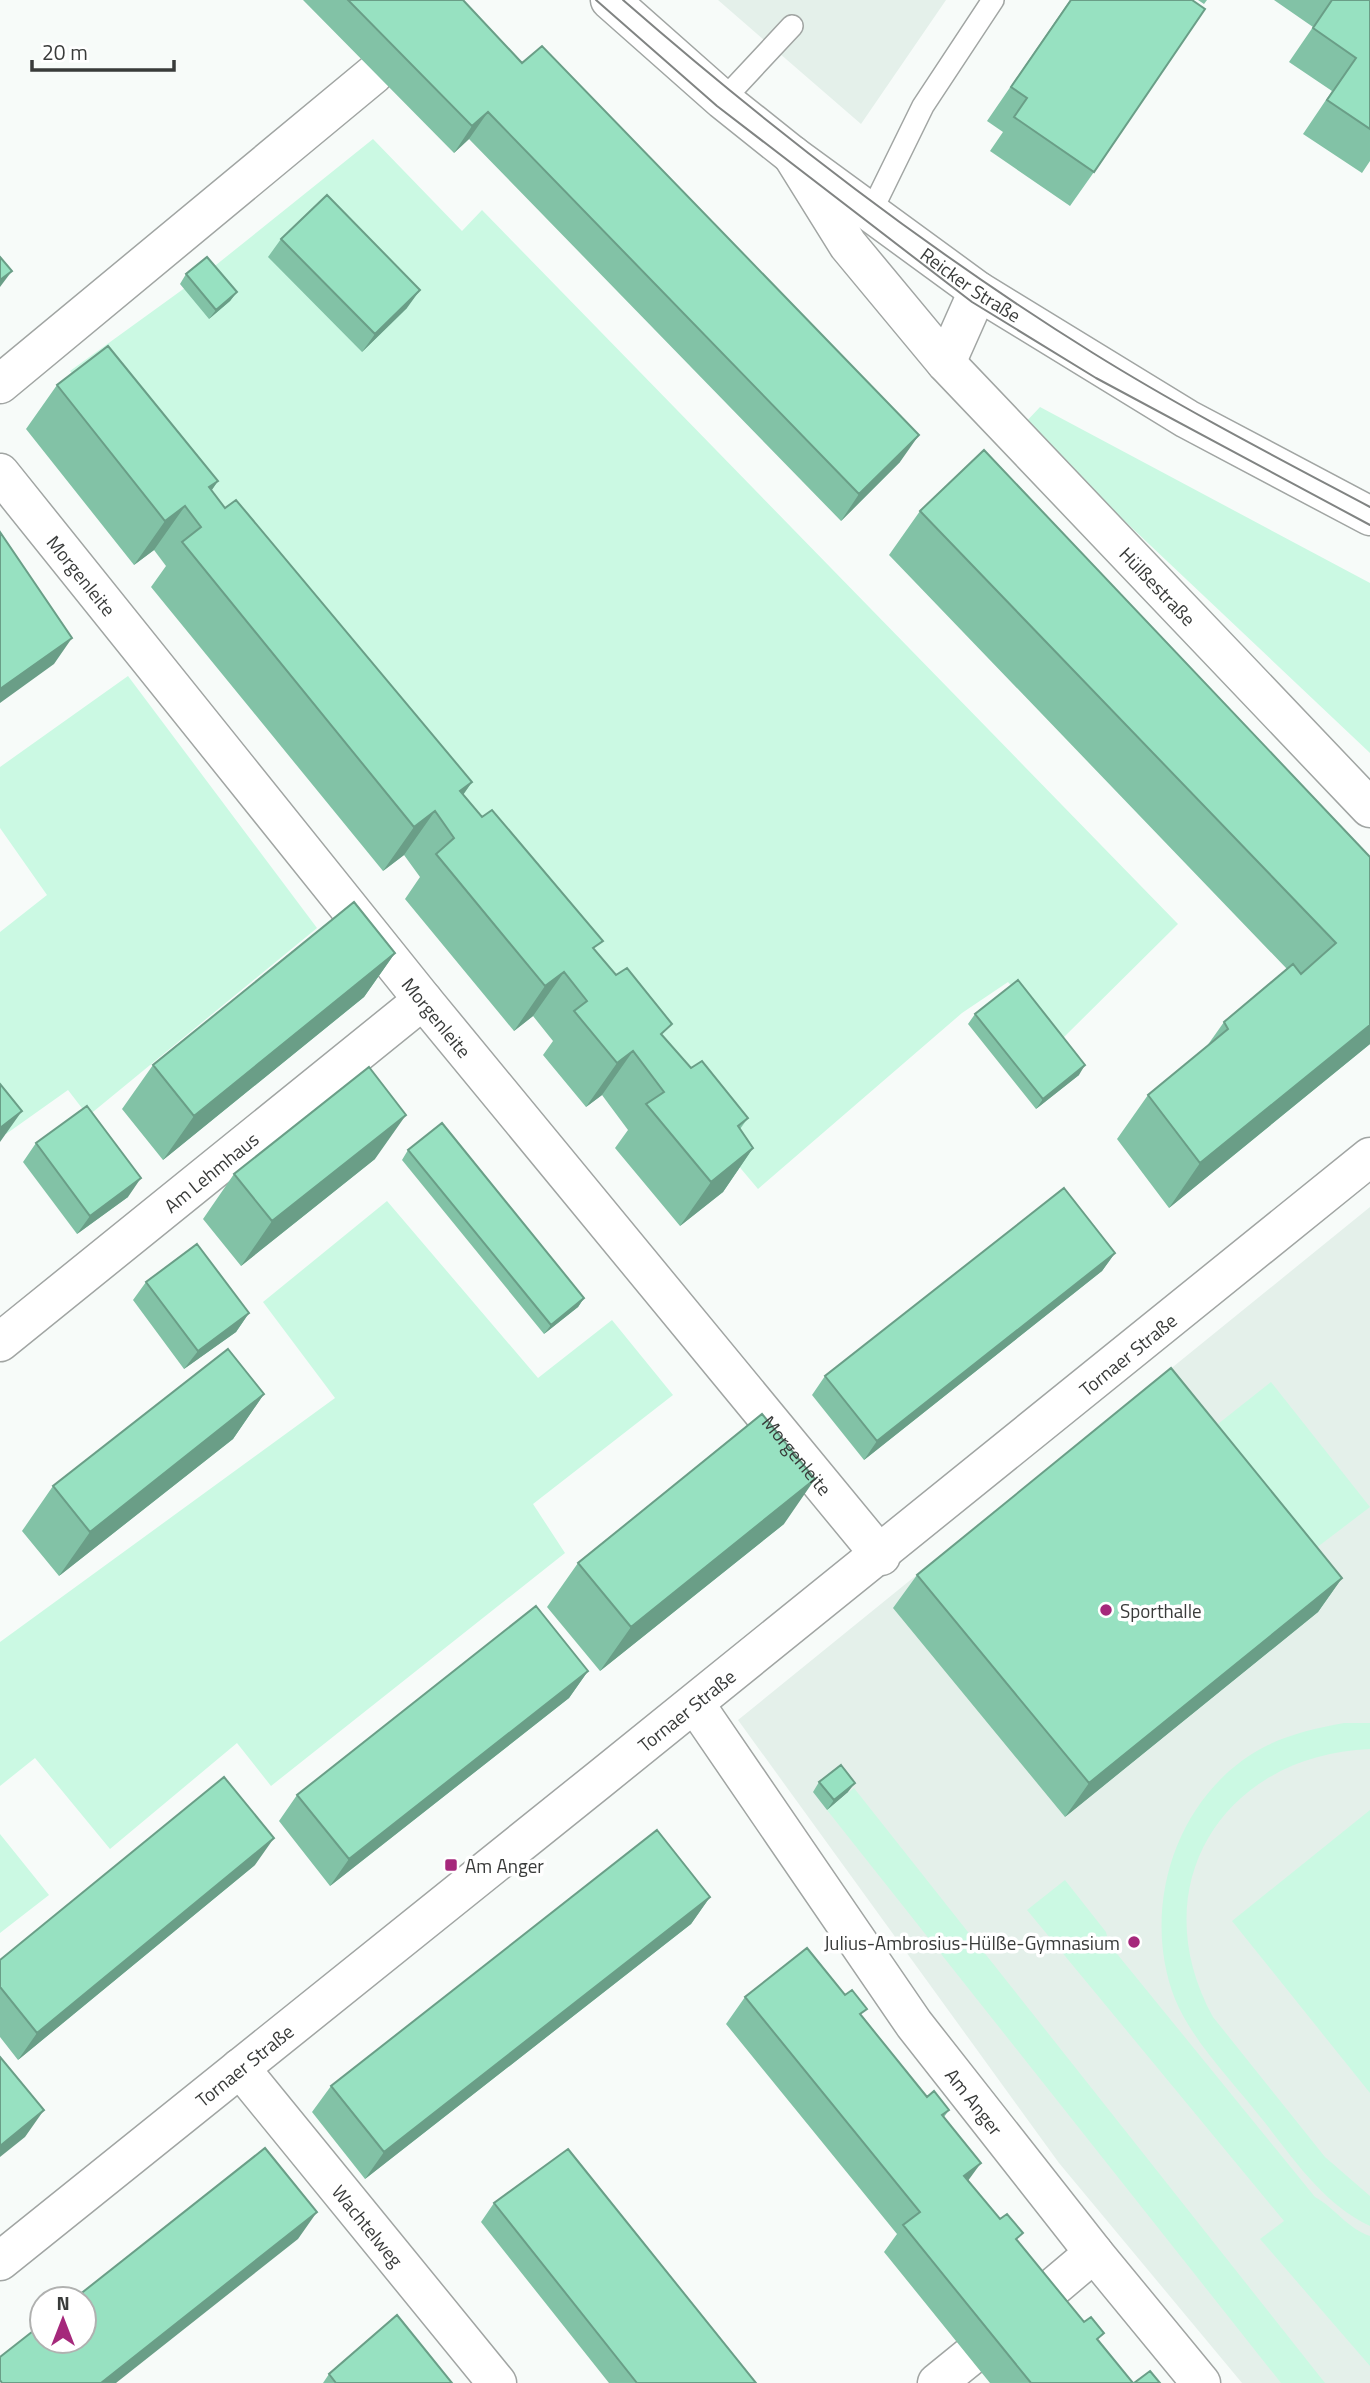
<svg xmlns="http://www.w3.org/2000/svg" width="1370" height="2383" viewBox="0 0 1370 2383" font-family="'Titillium Web',sans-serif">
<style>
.built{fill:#e4f0ea}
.green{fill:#cbf9e3}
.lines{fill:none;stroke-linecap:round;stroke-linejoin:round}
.service-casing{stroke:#a1a5a3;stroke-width:24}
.minor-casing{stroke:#a1a5a3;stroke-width:41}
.tertiary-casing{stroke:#a1a5a3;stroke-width:41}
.service{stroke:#fff;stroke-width:21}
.minor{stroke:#fff;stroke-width:38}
.tertiary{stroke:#fff;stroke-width:38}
.tram{stroke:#818483;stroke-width:2}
.wall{fill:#82c2a6}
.shaded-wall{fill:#6a9e87}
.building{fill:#97e1c1;stroke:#6a9e87;stroke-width:2}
.poi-dot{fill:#a5287b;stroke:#fff;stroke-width:2.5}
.labels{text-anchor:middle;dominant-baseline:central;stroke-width:7;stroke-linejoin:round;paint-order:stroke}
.street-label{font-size:19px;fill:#393b3a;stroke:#fff}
.poi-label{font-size:19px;fill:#393b3a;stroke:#fff;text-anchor:start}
</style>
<rect width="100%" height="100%" fill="#f7fbf9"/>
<!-- built -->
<path class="built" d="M718,0h228l-85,124z
M1370,1207v1176h-128l-183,-220 -321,-443z"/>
<!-- green -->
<path class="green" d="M373,139l89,92 20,-21 696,714 -118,117 -52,-59 -46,31 -204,176 -688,-818 141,-102z
M1040,407l330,176v170l-347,-328z
M128,676l189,252 -229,188 -20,-26 -62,44 -6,-7v-195l47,-37 -47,-67v-61z
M387,1201l151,177 74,-58 61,75 -140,109 32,49 -294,233 -34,-43 -127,106 -75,-91 -35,28v-144l335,-244 -72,-96z
M1271,1382l99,125 -67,51 -99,-123z
M1344,1723h26v26c-147,6 -229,137 -157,268l112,140 45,39v30c-47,-22 -77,-68 -108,-107 -28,-36 -70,-78 -87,-120 -36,-92 2,-209 93,-254 25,-12 50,-17 76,-22z
M854,1788l471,595h-44l-454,-573z
M1370,1810v283l-138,-172z
M0,1834l49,61 -49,38z
M1065,1880l41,52 3,12 206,253c21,12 32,31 55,39v130l-110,-127 24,-18 -257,-311z"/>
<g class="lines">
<defs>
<path id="service" d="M723,100l69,-74
M870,214l53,-108 70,-106"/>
<g id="minor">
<path id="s1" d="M792,155l56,90 98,118 424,445"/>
<path d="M946,363l32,-72"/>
<path d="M0,384l374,-310"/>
<path id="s2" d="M0,473l423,527 458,556"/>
<path id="s3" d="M0,1342l423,-342"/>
<path id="s4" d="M695,1704l219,320 180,229 107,130"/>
<path id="s5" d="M240,2068l257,315"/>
<path id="s6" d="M0,2261c457,-368 915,-733 1370,-1104"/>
<path d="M1030,2307l64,-54"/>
<path d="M937,2383l32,-26"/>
</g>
<g id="tertiary">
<path id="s7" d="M610,0l113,100 69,55 186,136 209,128 183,97"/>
</g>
</defs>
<!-- service casing -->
<use href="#service" class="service-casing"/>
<!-- minor casing -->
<use href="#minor" class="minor-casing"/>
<!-- tertiary casing -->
<use href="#tertiary" class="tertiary-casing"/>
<!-- service -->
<use href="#service" class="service"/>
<!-- minor -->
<use href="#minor" class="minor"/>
<!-- tertiary -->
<use href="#tertiary" class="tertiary"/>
<!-- tram -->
<path class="tram" d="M596,0l121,106 255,196 124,76 274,147
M623,0c148,129 303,249 470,353 90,56 183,104 277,154"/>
</g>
<!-- wall -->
<path class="wall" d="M303,0h160l437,462 -59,59 -372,-382 -15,14z
M1070,0l24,172 -24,34 -80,-55 13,-19 -16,-11z
M1198,0h9l-3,4z
M1274,0h96v161l-8,12 -59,-39 29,-43 -43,-29 24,-35z
M281,239l126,69 -45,44 -94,-95z
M186,274l51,18 -7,9 -21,18 -29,-35z
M57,385l161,96 -7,10 14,17 247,274 -9,13 133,156 67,85 28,32 57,50 -8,11 13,19 -30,44 -43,34 -65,-78 13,-18 -26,-35 -16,12 -43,-52 10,-14 -20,-25 -19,15 -109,-132 15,-22 -16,-22 -21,16 -232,-284 15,-21 -12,-16 -20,15 -108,-136z
M920,511l450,346v187l-201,164 -52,-69 31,-44 59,-49 17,-24 63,-53 -398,-414z
M395,953l-31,44 -201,163 -41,-51 31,-44z
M975,1014l104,61 -43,34 -68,-85z
M36,1143l92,54 -51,37 -54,-72z
M408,1150l176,148 -6,9 -34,27 -142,-174z
M375,1159l-134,107 -38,-47 31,-45z
M1115,1253l-13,18 -238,189 -52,-65 13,-19z
M146,1282l103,31 -13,19 -52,37 -51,-69z
M264,1394l-31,45 -174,137 -37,-45 31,-45z
M784,1524l-184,147 -53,-64 31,-44z
M917,1575l425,3 -24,34 -253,205 -172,-209z
M588,1671l-19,27 -239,188 -51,-65 18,-26z
M819,1782l29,10 -21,18 -14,-18z
M255,1865l-237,195 -18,-23v-77z
M710,1897l-19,27 -326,255 -53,-67 19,-26z
M745,1997l117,19 65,81 22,13 -5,7 24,64 165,202h-143l-106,-131 13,-18 -171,-210z
M494,2203l262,180h-147l-128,-161z
M329,2374l123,9h-129z"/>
<!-- shaded-wall -->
<path class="shaded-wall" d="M488,112l-19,27 -15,14 18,-27z
M12,271l-12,16v-7z
M420,290l-13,18 -45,44 13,-18z
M237,292l-7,9 -21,18 7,-9z
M919,435l-19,27 -59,59 18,-27z
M218,481l-25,36 16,-30z
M185,506l-31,44 -20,15 31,-44z
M72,638l-18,26 -54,39v-14z
M472,782l-29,41 17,-32z
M435,811l-31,44 -21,16 31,-44z
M395,953l-31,44 -201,163 31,-44z
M564,972l-31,44 -19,15 31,-45z
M1370,1025v19l-201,164 31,-45z
M633,1051l-31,44 -16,12 31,-44z
M1085,1065l-6,10 -43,34 7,-10z
M22,1111l-22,31v-14z
M406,1115l-31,44 -134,107 31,-45z
M753,1148l-30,44 -43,34 31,-44z
M141,1178l-13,19 -51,37 13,-18z
M1115,1253l-13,18 -238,189 13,-19z
M584,1298l-6,9 -34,27 7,-9z
M249,1313l-13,19 -52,37 14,-18z
M264,1394l-31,45 -174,137 31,-44z
M815,1479l-31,45 -184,147 31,-44z
M1342,1578l-24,34 -253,205 24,-34z
M588,1671l-19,27 -239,188 19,-27z
M855,1783l-7,9 -21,18 7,-10z
M274,1838l-19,27 -237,195 19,-27z
M710,1897l-19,27 -326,255 19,-27z
M44,2110l-19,27 -25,20v-11z
M981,2163l-19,26 2,-13z
M317,2212l-19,27 -182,144h-15z"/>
<!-- building -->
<path class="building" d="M348,0h115l59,63 20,-17 377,389 -60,59 -371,-382 -16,14z
M1071,0h121l13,9 -111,163 -80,-55 13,-19 -16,-11z
M1332,0h38v129l-43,-29 29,-42 -43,-30z
M327,195l93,95 -45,44 -94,-95z
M0,257l12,14 -12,9z
M207,257l30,35 -21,18 -30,-36z
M108,346l110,135 -9,6 16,21 11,-8 236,282 -12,9 22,26 10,-7 111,131 -10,7 23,27 11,-7 45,56 -11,10 30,34 11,-7 46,57 -10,8 15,22 -42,34 -65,-78 18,-12 -31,-41 -16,12 -43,-52 13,-10 -23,-29 -19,14 -109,-132 18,-16 -19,-27 -21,16 -232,-285 19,-15 -16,-21 -20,15 -108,-136z
M984,450l386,407v168l-170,138 -52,-68 80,-66 -4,-7 69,-58 8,10 35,-31 -416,-432z
M0,532l72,106 -72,51z
M354,902l41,51 -201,163 -41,-51z
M1018,980l67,85 -42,34 -68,-85z
M369,1067l37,48 -134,106 -38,-47z
M0,1084l22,27 -22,17z
M87,1106l54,72 -51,38 -54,-73z
M442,1123l142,175 -33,27 -143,-175z
M1064,1188l51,65 -238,188 -52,-65z
M197,1244l52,69 -51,38 -52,-69z
M228,1349l36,45 -174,138 -37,-46z
M1171,1368l171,210 -253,205 -172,-208z
M762,1414l53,65 -184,148 -53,-64z
M536,1606l52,65 -239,188 -52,-64z
M841,1765l14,18 -21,17 -15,-18z
M224,1777l50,61 -237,195 -37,-46v-27z
M657,1830l53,67 -326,255 -53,-66z
M807,1948l38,47 7,-5 15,19 -7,5 67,83 7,-6 15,19 -7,5 39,48 -17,13 36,43 7,-5 16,19 -7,6 68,83 7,-5 13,16 -7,6 36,44h-102l-128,-158 17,-13 -175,-215z
M0,2057l44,53 -44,36z
M265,2148l52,64 -216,171h-99l-2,-3v-23l42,-33v17h42v-42h-10z
M568,2149l188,234h-119l-143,-180z
M397,2315l55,68h-116l-7,-9z
M1150,2371l10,12h-26z"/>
<!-- markers -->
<g class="poi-dot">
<circle cx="1106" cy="1610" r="7"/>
<rect x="444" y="1858" width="14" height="14" rx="3.5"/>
<circle cx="1134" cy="1942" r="7"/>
</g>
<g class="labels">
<!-- street labels -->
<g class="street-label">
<text stroke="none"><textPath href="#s7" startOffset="460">Reicker Straße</textPath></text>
<text stroke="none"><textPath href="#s2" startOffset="131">Morgenleite</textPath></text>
<text stroke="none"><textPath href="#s1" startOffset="567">Hülßestraße</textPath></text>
<text stroke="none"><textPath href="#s2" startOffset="698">Morgenleite</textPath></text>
<text stroke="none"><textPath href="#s3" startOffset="271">Am Lehmhaus</textPath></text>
<text stroke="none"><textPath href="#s6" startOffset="1447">Tornaer Straße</textPath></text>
<text stroke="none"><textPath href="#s2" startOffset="1265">Morgenleite</textPath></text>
<text stroke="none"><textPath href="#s6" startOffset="880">Tornaer Straße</textPath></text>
<text stroke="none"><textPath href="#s6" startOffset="313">Tornaer Straße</textPath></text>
<text stroke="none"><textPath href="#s4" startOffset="486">Am Anger</textPath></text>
<text stroke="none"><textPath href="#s5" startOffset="203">Wachtelweg</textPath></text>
</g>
<!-- poi labels -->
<g class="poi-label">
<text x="1120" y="1610">Sporthalle</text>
<text x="465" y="1865">Am Anger</text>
<text x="1120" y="1942" text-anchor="end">Julius-Ambrosius-Hülße-Gymnasium</text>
</g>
</g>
<!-- north arrow -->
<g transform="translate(63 2320)"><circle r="33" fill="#ffffff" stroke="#b0b1b0" stroke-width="2"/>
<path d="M0-5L12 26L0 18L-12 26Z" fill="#a5287b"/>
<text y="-10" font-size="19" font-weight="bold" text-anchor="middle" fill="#393b3a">N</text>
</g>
<!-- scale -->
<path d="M32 60v10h142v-10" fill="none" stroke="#393b3a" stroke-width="3.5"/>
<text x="42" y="60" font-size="21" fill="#393b3a" stroke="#ffffff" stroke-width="5" paint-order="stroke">20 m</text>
</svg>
